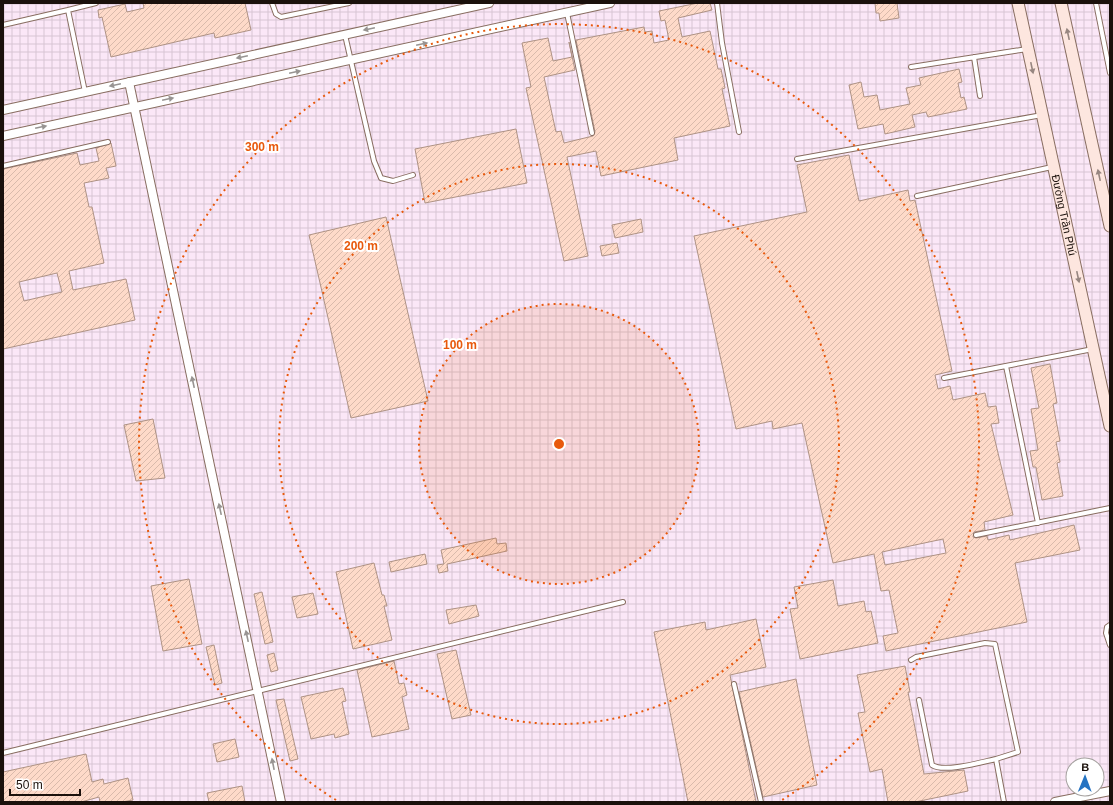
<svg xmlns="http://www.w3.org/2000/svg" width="1113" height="805" viewBox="0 0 1113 805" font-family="Helvetica,sans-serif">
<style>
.industrial{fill:url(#industrial-grid);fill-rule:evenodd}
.building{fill:url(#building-hatch);stroke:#ae9284;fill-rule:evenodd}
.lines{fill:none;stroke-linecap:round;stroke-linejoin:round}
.service-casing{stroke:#886d60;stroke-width:6}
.minor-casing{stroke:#886d60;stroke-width:10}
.secondary-casing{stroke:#886d60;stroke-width:13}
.service{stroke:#fff;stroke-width:4}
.minor{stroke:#fff;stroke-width:8}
.secondary{stroke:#fde6df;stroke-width:11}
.oneway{fill:#989492}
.oneway2{fill:#978680}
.ring{fill:none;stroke:#e8590c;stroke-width:2;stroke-dasharray:2 4}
.labels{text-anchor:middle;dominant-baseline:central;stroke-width:4;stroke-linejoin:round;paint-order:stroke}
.street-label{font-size:11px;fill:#1b110c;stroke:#fff}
.centre{fill:#e8590c;stroke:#fff;stroke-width:2}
.ring-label{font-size:12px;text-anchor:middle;font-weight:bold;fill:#e8590c;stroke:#fff;stroke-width:4;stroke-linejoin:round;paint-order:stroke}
</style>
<defs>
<pattern id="industrial-grid" width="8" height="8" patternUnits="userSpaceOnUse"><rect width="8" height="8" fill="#fbe7f7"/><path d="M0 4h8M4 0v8" fill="none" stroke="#d7c5d3"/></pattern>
<pattern id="building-hatch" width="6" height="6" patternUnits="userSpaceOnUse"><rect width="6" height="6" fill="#fedac9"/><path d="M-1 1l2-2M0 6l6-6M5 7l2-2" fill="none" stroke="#d9baab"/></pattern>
</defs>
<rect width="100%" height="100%" fill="#fdf6f4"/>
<!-- industrial -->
<path class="industrial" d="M3,3h1107v799h-1107zM1073,765h24v24h-24z"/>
<!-- building -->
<path class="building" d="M143,3h102l6,27 -36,8 -1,-5 -103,24 -9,-40 -3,1 -1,-8 27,-6 2,8 17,-4z
M698,3h12l2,7 -34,8 4,19 28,-6 8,38h3l4,19 -3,1 8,37 -56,12 4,22 -77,16 -5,-25 -29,6 21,99 -24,5 -38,-173 5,-1 -9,-44 26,-5 5,23 19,-4 -3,-15 6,28 -31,7 12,55 5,-1 3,12 29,-7 2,-4 -19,-92 68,-13 1,5 7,-1 2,12 15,-3 -4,-20 -4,1 -2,-10z
M875,3h22l2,15 -19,3 -1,-8h-3z
M959,69l3,13 -4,1 3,15 3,-1 3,12 -39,8 -2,-5 -14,3 3,12 -30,7 -2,-10 -25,5 -9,-44 12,-3 3,15 13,-2 3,15 30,-6 -4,-16 15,-3 -2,-7z
M516,129l11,54 -102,20 -10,-54z
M111,143l5,23 -10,2 3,10 -25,5 5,24h3l12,56 -35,8 4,19 53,-11 9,41 -132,29v-180l74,-16 3,12 19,-4 -3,-13zM57,273l5,19 -38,9 -5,-19z
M849,155l10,46 49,-11 2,11 5,-1 37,171 -17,4 3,14 12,-3 3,14 32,-7 3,14 8,-1 3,17 -8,1 22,91 -29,7 1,8 -11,2 -1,5 3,1 11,-2 1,4 21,-5 1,5 64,-15 6,25 -65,13 12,59 -141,29 -3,-15 15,-3 -9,-43 -8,1 -7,-37 -41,9 -31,-140 -29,6 -1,-8 -36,8 -42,-193 113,-24 -10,-47zM943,539l3,14 -61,12 -3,-13z
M386,217l42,184 -77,17 -42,-183z
M641,219l2,13 -28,6 -3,-13z
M617,243l2,10 -17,3 -2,-10z
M1050,364l7,39 -4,1 7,37 -4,1 4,20 -3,1 6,33 -21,4 -6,-33h-3l-3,-16 8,-1 -7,-41 8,-1 -8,-40z
M153,419l12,59 -29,3 -12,-56z
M496,538l1,6 9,-1 1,8 -60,13 1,7 -9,2 -2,-8 7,-1 -3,-14z
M425,554l2,10 -36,8 -2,-10z
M374,563l8,32h2l3,11h-3l8,34 -39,9 -17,-77z
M189,579l13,65 -39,7 -12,-65z
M833,580l5,26 26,-5 2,11 5,-1 7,32 -78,16 -10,-50 8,-1 -4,-21z
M262,592l11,50 -8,2 -11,-50z
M313,593l5,21 -21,4 -5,-21z
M476,605l3,11 -30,8 -3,-14z
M756,619l10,48 -36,8 26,127h-68l-34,-170 51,-10 1,8z
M214,645l8,38 -7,2 -9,-38z
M456,650l15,65 -19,4 -15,-65z
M274,653l4,17 -7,2 -4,-17z
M394,661l5,23 5,-1 3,12 -5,2 7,32 -37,8 -15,-67z
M905,666l5,26h-2l16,82 40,-4 4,21 -53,11h-27l-6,-33 -12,3 -12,-59 7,-1 -8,-37z
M796,679l21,106 -54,12 -24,-105z
M343,688l3,13 -4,1 7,32 -14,4 -1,-4 -23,5 -10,-42z
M284,699l14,60 -8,2 -14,-61z
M235,739l4,18 -22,5 -4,-18z
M86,754l6,28 11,-3 1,5 24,-6 5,22 -11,2h-22l-1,-5 -18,5h-78v-30z
M242,786l3,16h-36l-2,-9z"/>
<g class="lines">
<defs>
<path id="service" d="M272,3l4,11 5,3 68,-14
M717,3l5,40 17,89
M1096,3l14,70
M68,10l28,-7
M567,13l25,120
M3,25l65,-15 17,82
M345,35l29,126 7,17 12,3 20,-6
M974,57l6,39
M911,67l116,-18
M797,159l245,-44
M3,166l105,-24
M917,196l135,-29
M1006,366l32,157
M944,378l149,-29
M976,535l134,-27
M1110,625l-3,2 -1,6 4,12
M911,660l5,-3 69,-14 10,1 23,108 -22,7 8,43
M734,684l27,118
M919,700l13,65c12,8 50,-3 64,-6
M3,753l620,-151"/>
<path id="minor" d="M129,82l152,720
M3,110l486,-107
M3,136l607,-133
M1055,802l55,-11"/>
<g id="secondary">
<path id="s1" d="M1018,3l92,423"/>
<path d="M1061,3l49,223"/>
</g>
</defs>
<!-- service casing -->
<use href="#service" class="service-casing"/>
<!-- minor casing -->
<use href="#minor" class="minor-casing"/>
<!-- secondary casing -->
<use href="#secondary" class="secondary-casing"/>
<!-- service -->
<use href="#service" class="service"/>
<!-- minor -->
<use href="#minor" class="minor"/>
<!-- secondary -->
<use href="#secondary" class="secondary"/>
</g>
<!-- one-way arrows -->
<defs><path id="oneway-solid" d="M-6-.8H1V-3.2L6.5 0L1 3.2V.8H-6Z"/></defs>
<g class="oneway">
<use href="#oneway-solid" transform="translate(369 29) rotate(168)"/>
<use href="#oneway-solid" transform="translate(422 44) rotate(-12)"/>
<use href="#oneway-solid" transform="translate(242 57) rotate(168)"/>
<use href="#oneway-solid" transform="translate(295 72) rotate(-12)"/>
<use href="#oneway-solid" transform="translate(115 85) rotate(168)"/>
<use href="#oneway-solid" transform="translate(168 99) rotate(-12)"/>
<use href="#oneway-solid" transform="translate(41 127) rotate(-12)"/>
<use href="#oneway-solid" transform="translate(193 382) rotate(-102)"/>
<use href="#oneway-solid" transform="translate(220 509) rotate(-102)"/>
<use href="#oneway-solid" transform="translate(247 636) rotate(-102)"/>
<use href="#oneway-solid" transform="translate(273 764) rotate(-101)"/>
</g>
<g class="oneway2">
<use href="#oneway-solid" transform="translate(1068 34) rotate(-102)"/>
<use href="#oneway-solid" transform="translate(1032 68) rotate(78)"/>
<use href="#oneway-solid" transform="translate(1099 175) rotate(-102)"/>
<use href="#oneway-solid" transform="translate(1078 277) rotate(78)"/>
</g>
<!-- distance rings -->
<circle cx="559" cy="444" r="140" fill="#e8590c" fill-opacity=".12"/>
<g class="ring">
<circle cx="559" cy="444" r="140"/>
<circle cx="559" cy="444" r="280"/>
<path d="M336 800A420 420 0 1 1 782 800"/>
</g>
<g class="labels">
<!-- street labels -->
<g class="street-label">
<text stroke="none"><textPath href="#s1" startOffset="217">Đường Trần Phú</textPath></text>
</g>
</g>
<circle cx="559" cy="444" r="6" class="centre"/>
<g class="ring-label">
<text x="262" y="151">300 m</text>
<text x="361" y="250">200 m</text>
<text x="460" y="349">100 m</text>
</g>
<!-- border -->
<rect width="1113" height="805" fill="none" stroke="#1b110c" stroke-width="8"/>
<!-- north arrow -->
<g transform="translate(1085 777) rotate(1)"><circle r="19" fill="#ffffff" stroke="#a4a09e"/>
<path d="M0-3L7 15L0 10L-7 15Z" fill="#2573c2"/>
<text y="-6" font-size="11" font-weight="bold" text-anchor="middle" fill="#1b110c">B</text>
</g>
<!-- scale -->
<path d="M10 789v6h70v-6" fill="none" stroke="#1b110c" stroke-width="2"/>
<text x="16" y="789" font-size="12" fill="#1b110c" stroke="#ffffff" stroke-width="3" paint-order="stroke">50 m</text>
</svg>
